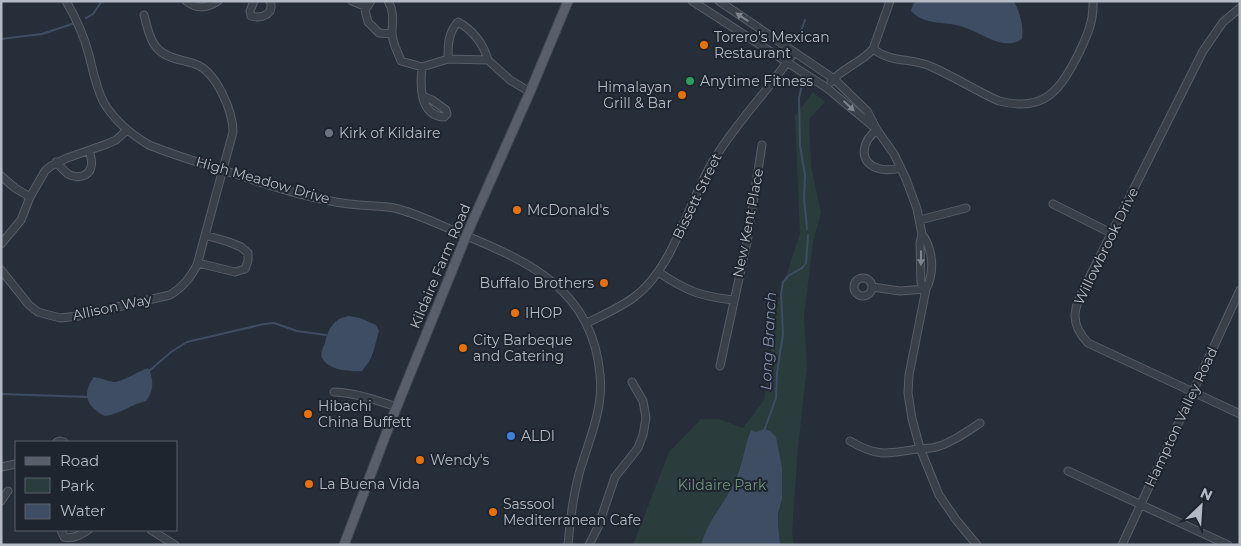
<svg xmlns="http://www.w3.org/2000/svg" width="1241" height="546" viewBox="0 0 1241 546" font-family="Montserrat,sans-serif">
<style>
.green{fill:#2b3c3d}
.water{fill:#3f4d63}
.lines{fill:none;stroke-linecap:round;stroke-linejoin:round}
.stream{stroke:#3f4d63;stroke-width:2}
.minor-casing{stroke:#585e68;stroke-width:9}
.major-casing{stroke:#434953;stroke-width:11}
.minor{stroke:#3a404a;stroke-width:7}
.major{stroke:#585f6a;stroke-width:9}
.oneway{fill:#7e848e}
.food-dot{fill:#e8710a;stroke:#1f252f;stroke-width:2}
.leisure-dot{fill:#2e9e5b;stroke:#1f252f;stroke-width:2}
.worship-dot{fill:#6b7280;stroke:#1f252f;stroke-width:2}
.shop-dot{fill:#3f7fe0;stroke:#1f252f;stroke-width:2}
.labels{text-anchor:middle;dominant-baseline:central;stroke-width:4;stroke-linejoin:round;paint-order:stroke}
.poi-label{font-size:14px;fill:#b5bbc6;stroke:#1f252f;text-anchor:start}
.street-label{font-size:14px;fill:#b5bbc6;stroke:#1f252f}
.park-label{font-size:14px;fill:#6f9479;stroke:#1f252f}
.water-label{font-size:15px;font-style:italic;fill:#8090aa;stroke:#1f252f}
</style>
<rect width="100%" height="100%" fill="#262e3a"/>
<!-- green -->
<path class="green" d="M813,92l12,10 -16,17 2,47 10,47 -8,29 -9,75 3,50 -9,80 -6,86 2,12h-161l36,-93 32,-33h18l24,9 21,-28 14,-98 22,-69 -5,-117z"/>
<!-- water -->
<path class="water" d="M917,1h97c6,13 10,24 8,38 -6,4 -11,5 -18,4 -15,-2 -27,-12 -41,-16 -16,-6 -39,-1 -52,-16l2,-7z
M349,316l11,2 16,7 3,6 -6,22 -4,9 -7,9c-12,1 -34,-1 -40,-13 -2,-6 1,-10 3,-15 3,-14 9,-25 24,-27z
M148,368c6,10 6,24 -2,33 -14,3 -26,13 -41,15 -18,-8 -24,-22 -11,-39 7,1 13,4 20,5 8,0 25,-11 34,-14z
M764,429l6,2 6,6 6,31v31l-4,14v12l2,20h-79c6,-23 23,-41 33,-62 9,-17 10,-36 17,-53l5,2z"/>
<g class="lines">
<!-- stream -->
<path class="stream" d="M86,18l7,-4 9,-13
M1,39l41,-5 30,-10
M798,39l7,-19
M803,80l-4,18 1,47 5,31 -1,22 3,31
M148,372l23,-20 16,-10 77,-18 10,-1 23,8 29,4
M1,394l89,3
M764,431l12,-33 1,-25 6,-39 -2,-40 2,-12 5,-6 14,-8 4,-5 2,-28"/>
<defs>
<path id="minor" d="M66,1c10,17 18,35 23,54 4,16 7,33 15,48 11,18 28,32 45,42 27,11 55,19 83,28 25,8 50,17 76,23 16,4 35,8 52,9 11,1 23,1 34,3 22,5 43,16 63,24 71,29 136,57 143,143 4,34 -12,67 -21,99 -6,23 -9,46 -11,71
M186,1c12,9 20,7 32,0
M254,1l-4,10 1,5c11,3 24,-2 19,-15
M352,1l15,6
M371,1l-6,9 3,12 11,11 13,1
M388,1c7,12 4,20 4,32 0,10 6,19 9,28l21,6 26,-8 40,1 22,20 20,12
M692,1l135,87 48,40
M719,1l115,78 33,32 10,19 17,24 12,25 11,30 5,25
M1240,8l-17,14 -20,29 -115,229c-12,24 -22,40 0,63l152,71
M873,49c20,15 39,8 59,18 23,10 44,24 67,34 46,12 61,-11 80,-48 8,-17 15,-32 14,-52
M448,59c0,-15 0,-26 10,-37 16,9 25,21 30,38
M422,67c-2,18 -3,48 22,50l3,-3 -1,-4 -14,-10 -9,-4
M831,82c11,-14 30,-19 42,-33l17,-48
M877,130c-14,10 -20,31 0,38 8,3 16,2 24,0
M56,162c4,4 8,9 12,12 8,5 21,3 23,-7 2,-5 -1,-11 -1,-16
M1,176l14,12 15,9
M1053,204l58,29
M920,220l46,-12
M1,244l20,-24 9,-23 15,-26 6,-5 16,-8 40,-14 9,-4 11,-10
M198,263l37,9 10,-3 3,-8v-8l-7,-6 -12,-5 -24,-7
M1,270l28,35 9,7 22,6 18,-2 92,-21c13,-8 20,-17 27,-30l36,-133c0,-21 -17,-61 -38,-68 -11,-4 -27,-5 -36,-14 -9,-8 -12,-24 -15,-35
M658,272c29,19 41,24 75,28
M854 287a9 9 0 1 1 18 0a9 9 0 1 1-18 0Z
M872,287l28,4 26,-2
M926,289l-5,-6 -1,-40 2,-9c11,15 13,38 4,55l-17,86 -1,18 4,26 8,29 19,47 18,26 20,24
M587,323c16,-8 32,-15 46,-25 42,-30 55,-98 82,-140 23,-38 55,-69 79,-106
M720,366l27,-124 15,-97
M334,392c22,1 42,8 63,15
M850,441c27,16 37,13 67,8 6,-1 13,0 19,-2 14,-3 32,-16 44,-24
M57,442l3,-1 4,1
M1,467l15,-3
M1068,471l160,74
M1,501l7,-10
M61,530l3,7c10,2 16,-2 24,-7
M151,530l24,15
M589,545l9,-18 17,-50 23,-29 5,-13 3,-17 -3,-17 -11,-19
M1122,545l118,-255"/>
<path id="major" d="M344,545l47,-124 75,-185 64,-144 38,-91"/>
</defs>
<!-- minor casing -->
<use href="#minor" class="minor-casing"/>
<!-- major casing -->
<use href="#major" class="major-casing"/>
<!-- minor -->
<use href="#minor" class="minor"/>
<!-- major -->
<use href="#major" class="major"/>
</g>
<!-- one-way arrows -->
<defs><path id="oneway-solid" d="M-6-.8H1V-3.2L6.5 0L1 3.2V.8H-6Z" transform="scale(1.25)"/></defs>
<g class="oneway">
<use href="#oneway-solid" transform="translate(742 17) rotate(-146)"/>
<use href="#oneway-solid" transform="translate(849 106) rotate(43)"/>
<use href="#oneway-solid" transform="translate(921 258) rotate(90)"/>
</g>
<!-- markers -->
<g class="food-dot">
<circle cx="704" cy="45" r="5"/>
<circle cx="682" cy="95" r="5"/>
<circle cx="517" cy="210" r="5"/>
<circle cx="604" cy="283" r="5"/>
<circle cx="515" cy="313" r="5"/>
<circle cx="463" cy="348" r="5"/>
<circle cx="308" cy="414" r="5"/>
<circle cx="420" cy="460" r="5"/>
<circle cx="309" cy="484" r="5"/>
<circle cx="493" cy="512" r="5"/>
</g>
<circle class="leisure-dot" cx="690" cy="81" r="5"/>
<circle class="worship-dot" cx="329" cy="133" r="5"/>
<circle class="shop-dot" cx="511" cy="436" r="5"/>
<g class="labels">
<!-- poi labels -->
<g class="poi-label">
<text x="714" y="37">Torero's Mexican<tspan x="714" dy="16">Restaurant</tspan></text>
<text x="700" y="81">Anytime Fitness</text>
<text x="672" y="87" text-anchor="end">Himalayan<tspan x="672" dy="16">Grill &amp; Bar</tspan></text>
<text x="339" y="133">Kirk of Kildaire</text>
<text x="527" y="210">McDonald's</text>
<text x="594" y="283" text-anchor="end">Buffalo Brothers</text>
<text x="525" y="313">IHOP</text>
<text x="473" y="340">City Barbeque<tspan x="473" dy="16">and Catering</tspan></text>
<text x="318" y="406">Hibachi<tspan x="318" dy="16">China Buffett</tspan></text>
<text x="521" y="436">ALDI</text>
<text x="430" y="460">Wendy's</text>
<text x="319" y="484">La Buena Vida</text>
<text x="503" y="504">Sassool<tspan x="503" dy="16">Mediterranean Cafe</tspan></text>
</g>
<!-- street labels -->
<g class="street-label">
<text transform="translate(263 180) rotate(16)">High Meadow Drive</text>
<text transform="translate(697 196) rotate(-64)">Bissett Street</text>
<text transform="translate(748 223) rotate(-79)">New Kent Place</text>
<text transform="translate(1106 246) rotate(-64)">Willowbrook Drive</text>
<text transform="translate(440 266) rotate(-67)">Kildaire Farm Road</text>
<text transform="translate(112 307) rotate(-12)">Allison Way</text>
<text transform="translate(1181 417) rotate(-65)">Hampton Valley Road</text>
</g>
<!-- park labels -->
<g class="park-label">
<text x="722" y="485">Kildaire Park</text>
</g>
<!-- water labels -->
<g class="water-label">
<text transform="translate(768 341) rotate(-87)">Long Branch</text>
</g>
</g>
<!-- border -->
<rect width="1241" height="546" fill="none" stroke="#b5bbc6" stroke-width="5"/>
<!-- legend -->
<rect x="15" y="441" width="162" height="90" fill="#1f252f" stroke="#5b616b"/>
<rect x="25" y="457" width="25" height="8" fill="#585f6a" stroke="#5b616b"/>
<text x="60" y="466" font-size="15" fill="#b5bbc6">Road</text>
<rect x="25" y="478" width="25" height="15" fill="#2b3c3d" stroke="#5b616b"/>
<text x="60" y="491" font-size="15" fill="#b5bbc6">Park</text>
<rect x="25" y="504" width="25" height="15" fill="#3f4d63" stroke="#5b616b"/>
<text x="60" y="516" font-size="15" fill="#b5bbc6">Water</text>
<!-- north arrow -->
<g transform="translate(1201 506) rotate(25)" stroke="#1f252f" stroke-width="4" paint-order="stroke">
<path d="M0-4L9 19L0 12L-9 19Z" fill="#b5bbc6"/>
<text y="-8" font-size="14" font-weight="bold" text-anchor="middle" fill="#b5bbc6">N</text>
</g>
</svg>
